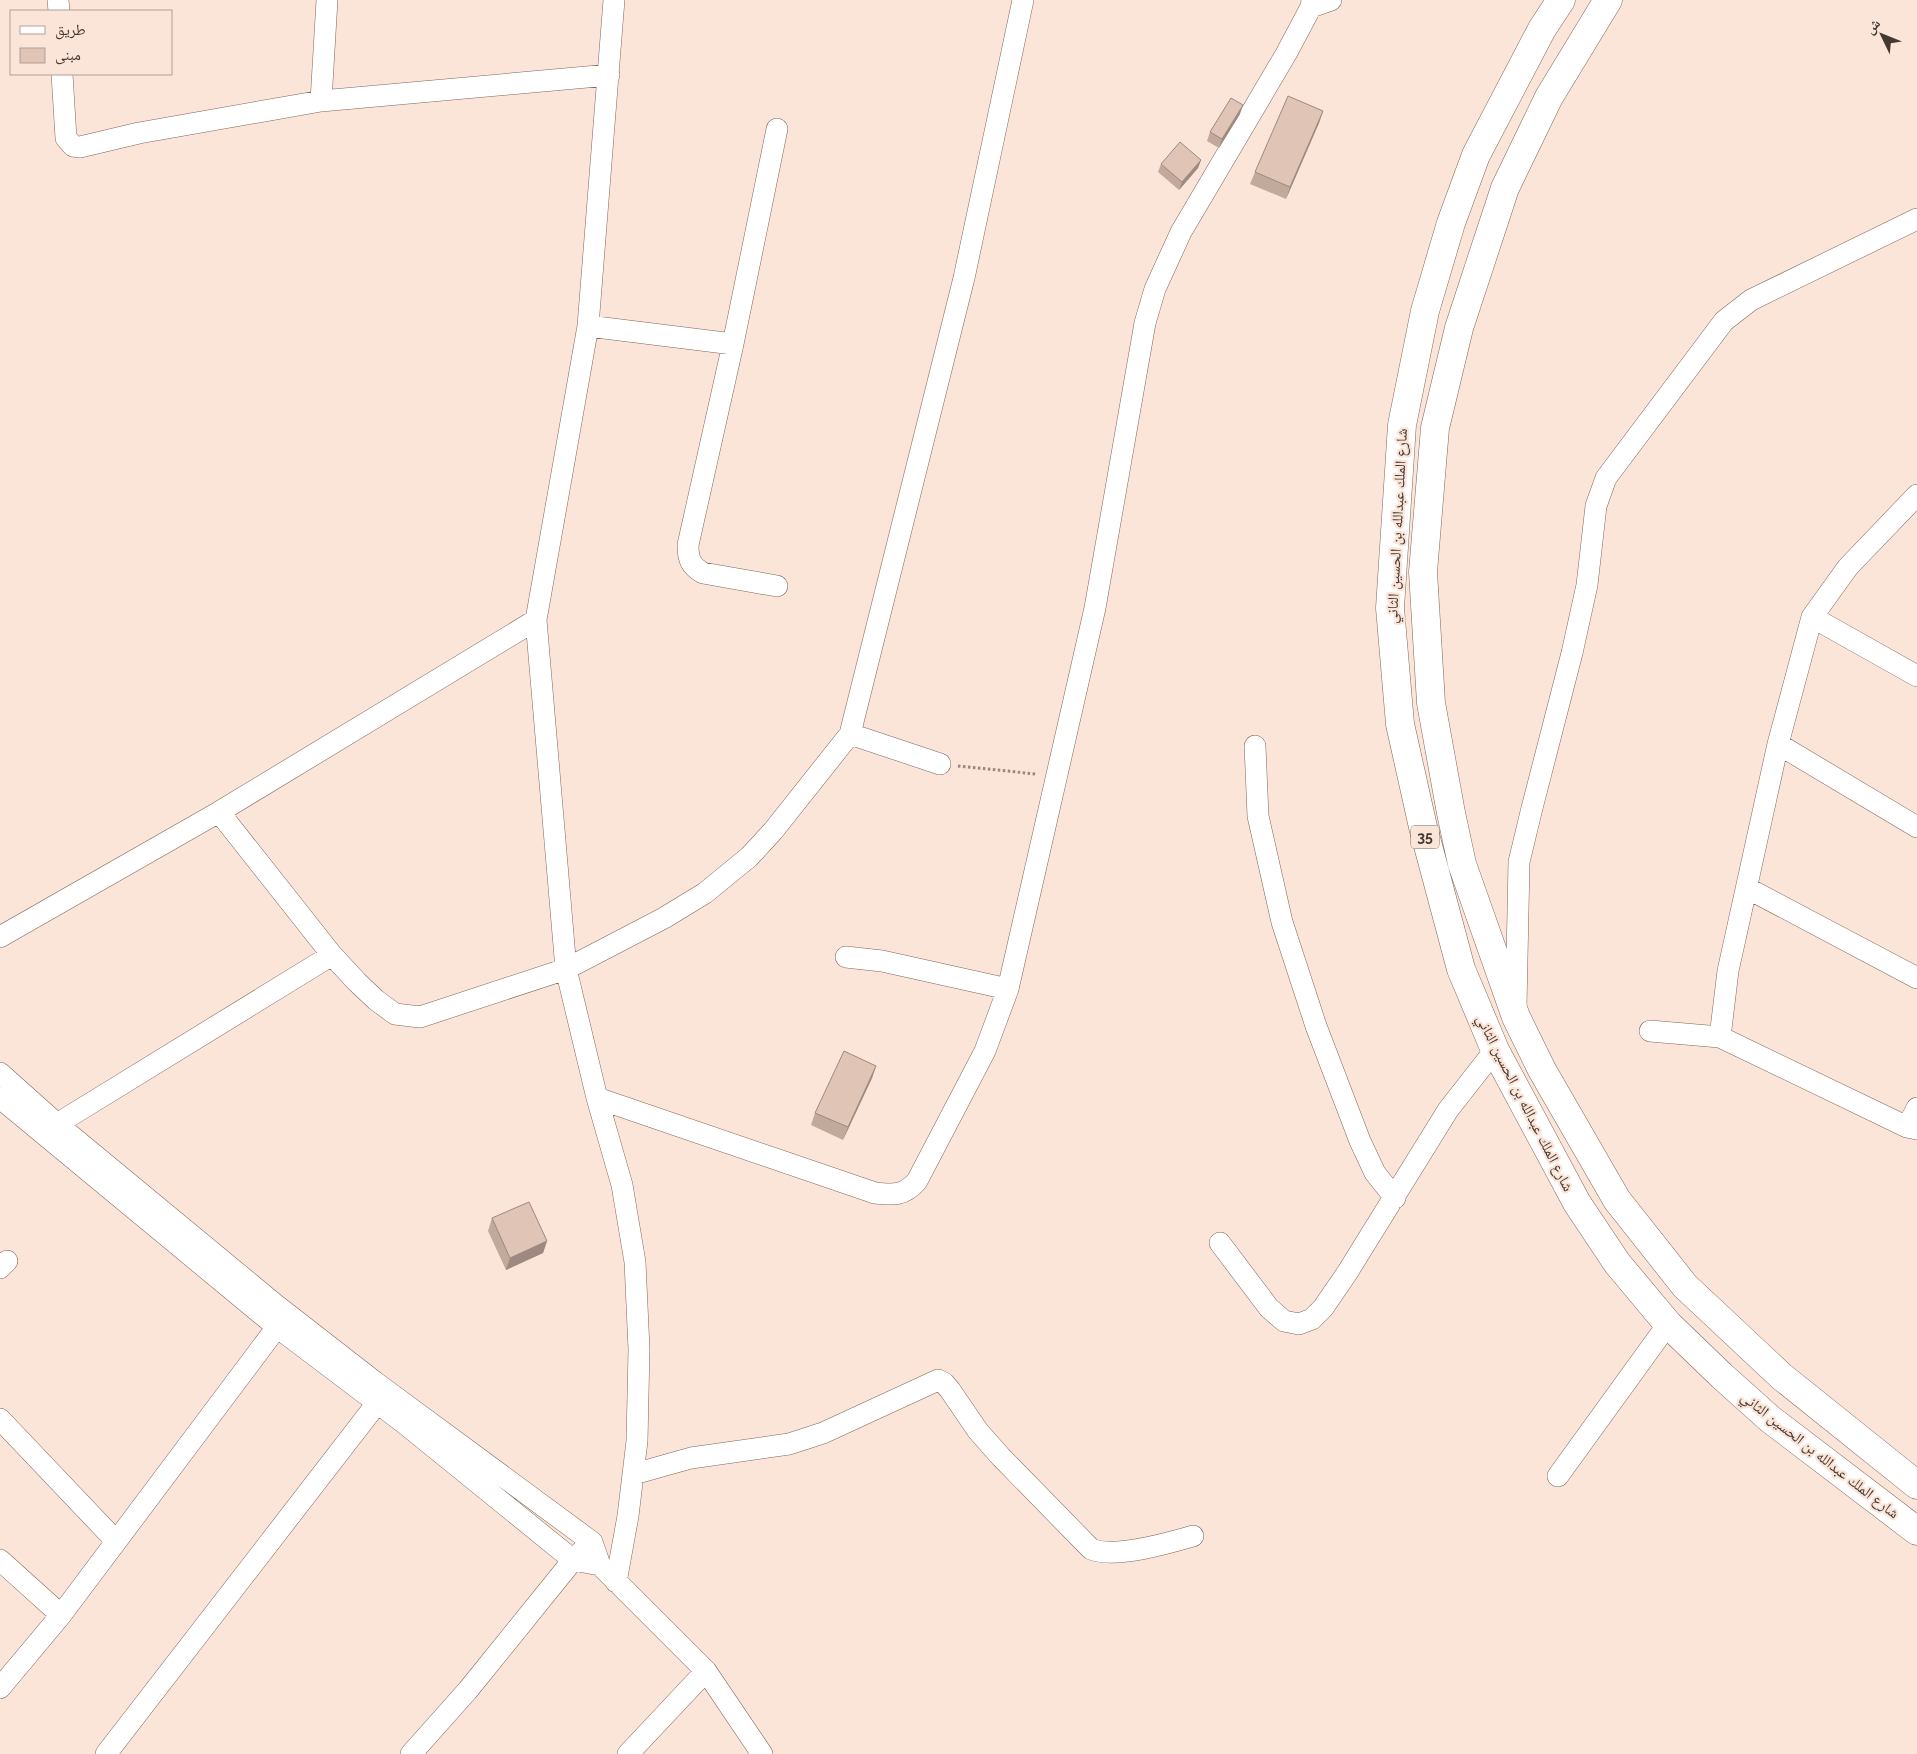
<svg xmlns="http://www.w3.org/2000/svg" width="1917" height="1754" viewBox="0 0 1917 1754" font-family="Raleway,'Noto Naskh Arabic',sans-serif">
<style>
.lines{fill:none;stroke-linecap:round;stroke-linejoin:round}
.minor-casing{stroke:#806659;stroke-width:22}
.highway-casing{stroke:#806659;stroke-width:29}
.path{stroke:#97877e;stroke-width:3;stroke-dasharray:2.5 2.5;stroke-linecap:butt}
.minor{stroke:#fff;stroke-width:21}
.highway{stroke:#fff;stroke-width:28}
.wall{fill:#c1a99c}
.shaded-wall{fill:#9d897f}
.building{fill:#e0c4b5;stroke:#9d897f}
.labels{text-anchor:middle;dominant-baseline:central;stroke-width:4.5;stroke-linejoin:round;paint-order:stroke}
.shield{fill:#fbe4d8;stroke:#7a6c64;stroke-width:1}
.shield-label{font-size:14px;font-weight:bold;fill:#433832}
.street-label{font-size:15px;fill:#433832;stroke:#fbe4d8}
</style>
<rect width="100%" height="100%" fill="#fbe4d8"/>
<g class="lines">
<defs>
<path id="minor" d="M58,0l1,11
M614,0l-26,326 -52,294 30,349 31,129 25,87 13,77 4,87 -2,92 -9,75 -12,66
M1311,7l20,-7
M62,74l4,64 7,8 7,1 59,-14 182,-32 288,-26
M321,101l6,-101
M588,326l145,18
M777,586l-74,-13c-12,-7 -15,-13 -15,-28l45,-201 44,-215
M1812,617l105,59
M850,734l90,30
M1778,744l139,83
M1255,746l3,70 24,106 34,104 44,115 15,32 20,25
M219,812l113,143 25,27 19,18 19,14 25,3 146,-48 98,-51 41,-25 44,-36 24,-26 77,-97 114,-456 59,-278
M1747,888l170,90
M0,937l219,-125 317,-192
M846,957l36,4 126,28
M1516,1007l3,-145 13,-54 40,-155 15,-68 9,-79 10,-28 118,-157 27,-21 166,-81
M1650,1031l70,6 187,90 10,2
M1720,1037l8,-66 50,-227 34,-127 36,-50 69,-72
M0,1073l57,51 219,181 99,77 217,160 8,23 106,106 56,83
M0,1098l277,229 127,96 169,137 27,5
M597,1098l278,95c18,2 29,3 42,-12l68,-130 23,-62 87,-381 50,-285 10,-34 26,-57 105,-178 25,-47 1,-7
M57,1124l275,-169
M1907,1127l10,-19
M1220,1243l49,65 15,13 15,3 13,-5 11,-11 24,-35 101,-163 47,-60
M0,1268l7,-7
M0,1419l115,121
M634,1474l57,-16 98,-14 34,-11 115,-53 6,3 6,7 28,41 23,26 90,92c23,10 78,-6 102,-13
M1558,1476l110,-152
M0,1560l61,55
M0,1688l61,-73 216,-288
M106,1754l272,-352
M411,1754l57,-64 105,-130 9,-9
M628,1754l78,-83"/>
<path id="highway" d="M1561,0l-19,29 -66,126 -25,68 -26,88 -23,114 -12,183 10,116 23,103 38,142 34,81 82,153 40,60 51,61 54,52 48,43 147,112
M1608,0l-59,97 -44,91 -46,140 -24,100 -12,144 8,131 20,110 11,51 54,153 26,53 75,130 68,86 96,90 136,109"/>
</defs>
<!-- minor casing -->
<use href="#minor" class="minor-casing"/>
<!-- highway casing -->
<use href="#highway" class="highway-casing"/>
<!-- path -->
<path class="path" d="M958,766l78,8"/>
<!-- minor -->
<use href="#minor" class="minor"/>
<!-- highway -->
<use href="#highway" class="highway"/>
</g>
<!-- wall -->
<path class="wall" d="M1323,111l-4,12 -33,76 -36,-15 5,-12z
M1240,114l-21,34 -12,-7 3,-9z
M1201,160l-3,8 -19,22 -21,-18 3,-8z
M876,1066l-4,12 -29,62 -32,-15 4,-12z
M492,1218l55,23 -4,12 -37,17 -18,-39z"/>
<!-- shaded-wall -->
<path class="shaded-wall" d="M1243,105l-3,9 -21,34 3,-9z
M1323,111l-4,12 -33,76 4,-12z
M1201,160l-3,8 -19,22 3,-8z
M876,1066l-4,12 -29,62 5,-13z
M547,1241l-4,12 -37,17 4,-12z"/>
<!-- building -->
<path class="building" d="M1288,96l35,15 -33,76 -35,-15z
M1231,98l12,7 -21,34 -12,-7z
M1180,142l21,18 -19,22 -21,-18z
M844,1051l32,15 -28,61 -33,-14z
M529,1202l18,39 -37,17 -18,-40z"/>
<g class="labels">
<!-- shield labels -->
<rect class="shield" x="1411" y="825.5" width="28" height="23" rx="4"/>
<g class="shield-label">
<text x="1425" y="837">35</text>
</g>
<!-- street labels -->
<g class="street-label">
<text transform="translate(1397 526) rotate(-87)">شارع الملك عبدالله بن الحسين الثاني</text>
<text transform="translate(1525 1103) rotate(63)">شارع الملك عبدالله بن الحسين الثاني</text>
<text transform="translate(1820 1455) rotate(38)">شارع الملك عبدالله بن الحسين الثاني</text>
</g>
</g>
<!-- legend -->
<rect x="10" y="10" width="162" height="65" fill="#fbe4d8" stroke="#b19f96"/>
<rect x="20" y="26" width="25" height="8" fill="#ffffff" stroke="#b19f96"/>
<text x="55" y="35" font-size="15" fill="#433832">طريق</text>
<rect x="20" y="48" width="25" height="15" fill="#e0c4b5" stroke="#b19f96"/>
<text x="55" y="60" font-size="15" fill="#433832">مبنى</text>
<!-- north arrow -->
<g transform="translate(1882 35) rotate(313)" stroke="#fbe4d8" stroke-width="4" paint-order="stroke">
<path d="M0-4L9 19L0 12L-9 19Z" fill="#433832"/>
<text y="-8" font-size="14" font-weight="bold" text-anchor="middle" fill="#433832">ش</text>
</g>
</svg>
